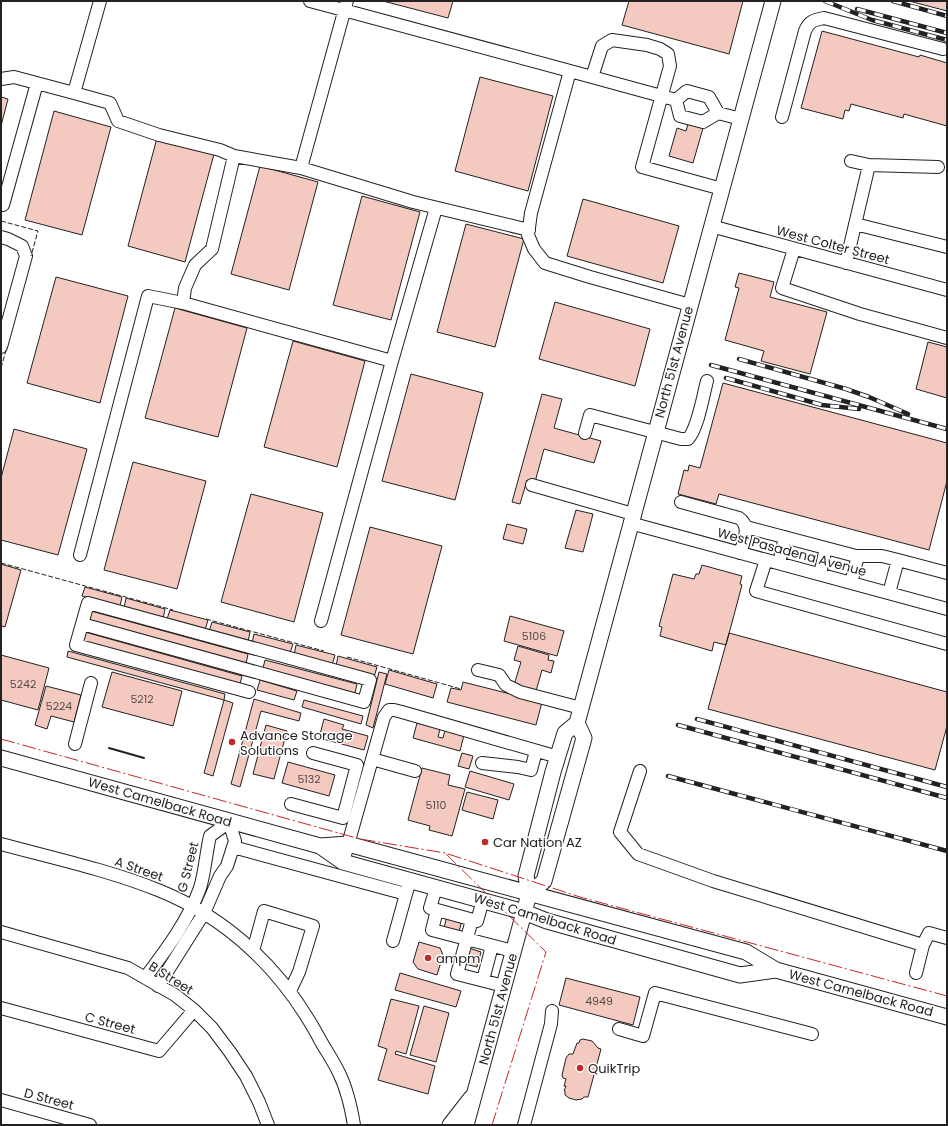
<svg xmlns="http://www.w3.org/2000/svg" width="948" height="1126" viewBox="0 0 948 1126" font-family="Poppins,sans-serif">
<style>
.building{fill:#f3c9c0;stroke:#222}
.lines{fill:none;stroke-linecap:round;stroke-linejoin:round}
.minor-casing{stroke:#222;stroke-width:14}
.major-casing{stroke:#222;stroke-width:17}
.minor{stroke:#fff;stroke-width:12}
.major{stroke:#fff;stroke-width:15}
.rail-casing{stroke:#222;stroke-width:4.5}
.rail{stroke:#fff;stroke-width:3;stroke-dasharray:9;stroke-linecap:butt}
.fence{stroke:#222;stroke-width:1;stroke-dasharray:5 2;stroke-linecap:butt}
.wall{stroke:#222;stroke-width:2}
.power{stroke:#c62828;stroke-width:1;stroke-dasharray:14 3 2 3;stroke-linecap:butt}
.poi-dot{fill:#c62828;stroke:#fff;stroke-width:1.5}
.labels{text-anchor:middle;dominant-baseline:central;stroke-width:3;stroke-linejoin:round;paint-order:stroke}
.number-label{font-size:11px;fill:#564c4a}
.street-label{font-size:13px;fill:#222;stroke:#fff}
.poi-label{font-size:13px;fill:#222;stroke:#fff;text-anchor:start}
</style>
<rect width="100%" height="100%" fill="#fff"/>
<!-- building -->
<path class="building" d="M383,1h70l-5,17z
M629,1h114l-14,53 -107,-29z
M909,1h38v10z
M822,31l97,26 1,-2 27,8v63l-43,-12 -1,4 -52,-14 -2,7 -4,-1 -2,9 -42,-11z
M480,77l73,19 -25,95 -73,-20z
M1,97l7,2 -7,27z
M54,111l57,16 -29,108 -57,-15z
M688,124l15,4 -10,35 -24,-7 8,-28 9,3z
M157,138l57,16 -29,108 -57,-16z
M260,166l58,16 -29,108 -58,-16z
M362,196l58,16 -29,108 -58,-15z
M583,199l96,27 -16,57 -96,-27z
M466,224l58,15 -29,108 -58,-15z
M739,273l35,9 -4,15 57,15 -17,62 -49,-13 3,-10 -39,-11 14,-52 -4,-1z
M56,277l72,19 -28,107 -73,-20z
M555,302l95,27 -15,57 -96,-27z
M175,308l72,20 -29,109 -73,-19z
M293,341l72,20 -28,106 -73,-20z
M928,342l19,5v51l-31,-9z
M411,374l72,19 -28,107 -73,-19z
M723,383l224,60v38l-18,69 -210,-56 -3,10 -38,-10 6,-24 4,1 1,-6 11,3z
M542,394l20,5 -8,29 47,13 -7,22 -50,-14 -9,33 -8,-2 -7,24 -8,-2z
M14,429l73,20 -29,106 -57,-15v-62z
M133,462l73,19 -29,108 -73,-19z
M251,494l72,19 -29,109 -73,-20z
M576,510l17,4 -10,38 -18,-4z
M507,524l20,5 -4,15 -20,-5z
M370,527l72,19 -29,108 -72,-19z
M1,564l20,6 -16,57 -4,-1z
M702,565l40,11 -2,8 2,1 -16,60 -12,-3 -2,9 -52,-15 2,-9 -3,-1 14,-52 21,5 2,-5h3z
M85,587l37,10 -2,9 -38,-10z
M126,598l39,11 -2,10 -39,-11z
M170,610l38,10 -3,10 -38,-11z
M91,611l157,43 -2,10 -158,-44z
M510,616l54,15 -7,25 -53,-15z
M212,622l38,10 -2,10 -39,-10z
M85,632l157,44 -2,8 -158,-43z
M729,633l218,59v34l-12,44 -227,-61z
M254,634l39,10 -3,9 -38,-10z
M296,645l39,10 -3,10 -38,-10z
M518,646l31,9 -1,5 6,1 -3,12 -9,-3 -6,21 -22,-6 7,-23 -7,-2z
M68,651l157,43 -1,6 -157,-43z
M1,655l48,13 -11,42 -37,-10z
M338,656l39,11 -3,10 -38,-11z
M265,660l92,24 -2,9 -92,-25z
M389,670l48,14 -4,14 -48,-14z
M112,672l70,19 -9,35 -71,-19z
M379,672l8,2 -14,54 -7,-3z
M260,680l37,11 -3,9 -37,-10z
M463,682l79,20 -6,23 -89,-23 4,-14 10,2z
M46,686l35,9 -7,27 -23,-6 -4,13 -12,-4z
M254,699l47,14 -2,8 -38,-10 -21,76 -9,-3z
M224,700l9,3 -20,73 -9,-3z
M304,700l59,16 -2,8 -59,-17z
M324,719l20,6 -2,4 26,7 -4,14 -45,-12z
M417,723l23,6 -2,8 5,1 2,-8 19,5 -4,16 -47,-13z
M266,725l21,6 -13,48 -21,-5z
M462,753l11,3 -4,13 -11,-3z
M288,762l47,13 -6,21 -47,-13z
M422,768l28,7 -2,10 17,4 -13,47 -23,-6 1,-4 -22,-6z
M470,771l44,13 -5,16 -44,-13z
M467,792l31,8 -5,19 -31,-9z
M447,916l15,4 -3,12 -15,-4z
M419,942l21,6 3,7 -6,20 -19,-6 -5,-7z
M469,948l12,4 -4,15 -12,-3z
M400,973l61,18 -5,16 -61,-17z
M566,978l74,19 -7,28 -74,-20z
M391,999l28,7 -13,48 -10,-3 -1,3 40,12 -7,28 -50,-14 9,-31 -9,-3z
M424,1006l25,7 -13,49 -26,-7z
M583,1039l9,2 6,7 3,1 -13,48h-4l-2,2 -6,1 -7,-2 -4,-3v-4h-1l2,-5h-2l2,-7 -3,-1 -1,-3 4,-17 3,-4h4l4,-11h2l1,-3z"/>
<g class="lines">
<defs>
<path id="minor" d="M310,1l260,70
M592,77l10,-31 10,-6 35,5 13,4 8,5 2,12 -28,101 80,22
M1,79l13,-2 60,16 26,-92
M74,93l36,10 8,18 41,14 61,15 14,6 -22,93 -17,16 -10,23 -2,15 -35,-7 -68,259
M676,100l-106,-29 -39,142 -3,22 6,14 11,14 45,14 100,28
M676,100l4,16 23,6 15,-9 23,6
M676,100l11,-9 22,6 9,16
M782,117l23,-86c4,-10 9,-11 19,-13l119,31
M234,156l67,12 112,34 116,28
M869,165l69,2
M301,168l46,-167
M3,205l34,-122
M855,224l92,23
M711,226l236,64
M1,237l7,2 14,7 4,10 -25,91
M794,249l-12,39 78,26 87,24
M846,263l23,-98 -18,-4
M183,303l209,58 -71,260
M392,361l44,-153
M585,433l5,-18 91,24h7c10,-11 15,-43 19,-58
M532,485l101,29
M681,502l58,16c12,8 5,23 1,35
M630,523l317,86
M746,527l110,29h26l16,4
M766,560l-10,31 191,53
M779,563l6,-26
M820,574l6,-26
M851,583l7,-27
M889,593l9,-33 49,13
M82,624l282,78 6,-22 -282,-77 -12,42 173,47
M478,670l21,5 7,10 14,7 61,16
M75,744l16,-61
M372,759l43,12
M482,763l36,4 13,3 5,-19
M640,771l-20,61 18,22 75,27 210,64 -7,28
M291,804l52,14 14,-53 -44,-12
M1,844c52,14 107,26 157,46 70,28 124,80 160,146 6,12 15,24 21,37 8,16 12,34 15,52
M233,847l173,47 4,-13
M343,862l41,-145 5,-7h5l8,2 156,45
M436,888l-6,20 47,13 6,-21
M437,910l-5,20 81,21
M472,920l-15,54 47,12
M1,932l127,36 47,27 19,15 18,18 18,24 16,24 13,26 9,23
M393,941l13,-47
M923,945l6,-12 18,5
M253,951l11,-40 49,15 -14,46 -9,19
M145,978c21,-28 43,-57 55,-90 5,-16 6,-35 10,-52l19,-14 6,19 -8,25 -7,10 -16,37 -46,73
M483,980l9,-34
M1,1008l158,43 35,-41
M619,1029l24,7 12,-43 157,41
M1,1100l89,25
M524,1125l27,-101 1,-13"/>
<path id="major" d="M1,758l319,88 23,16 181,50 23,9 193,54 36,-5
M320,846l28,-2 398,108 30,18 171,47
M529,894l15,-13 40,-143 -7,-15
M450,1125l21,-27
M466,1125l63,-231 -3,-18 27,-104 12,-39 12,-10 196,-722"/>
</defs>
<!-- minor casing -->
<use href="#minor" class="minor-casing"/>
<!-- major casing -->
<use href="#major" class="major-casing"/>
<!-- minor -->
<use href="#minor" class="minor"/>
<!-- major -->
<use href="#major" class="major"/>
<defs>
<path id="rail" d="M825,1l47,19 75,20
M893,1l54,15
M857,9l90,24
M739,359l107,30 23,8 39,17
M711,365l236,64
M726,378l96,27 37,4
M697,719l250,68
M678,725l269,73
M668,776l279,75"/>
</defs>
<!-- rail casing -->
<use href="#rail" class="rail-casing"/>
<!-- rail -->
<use href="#rail" class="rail"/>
<!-- fence -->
<path class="fence" d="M1,221l37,10 -7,25
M1,368l6,-21
M1,563l172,47
M206,619l118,32
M347,657l114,32"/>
<!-- wall -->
<path class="wall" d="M109,748l35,10"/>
<!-- power -->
<path class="power" d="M1,739l359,100 85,14 135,44 367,99
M446,854l100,98 -54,173"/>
</g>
<!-- markers -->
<g class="poi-dot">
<circle cx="232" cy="742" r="4"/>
<circle cx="485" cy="842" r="4"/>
<circle cx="428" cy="958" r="4"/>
<circle cx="580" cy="1068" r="4"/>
</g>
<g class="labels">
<!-- number labels -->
<g class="number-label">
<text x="534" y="636">5106</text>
<text x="23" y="684">5242</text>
<text x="142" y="699">5212</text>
<text x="59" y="706">5224</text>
<text x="309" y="779">5132</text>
<text x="436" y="805">5110</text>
<text x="599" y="1001">4949</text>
</g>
<!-- street labels -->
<g class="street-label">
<text transform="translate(833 245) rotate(15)">West Colter Street</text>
<text transform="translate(674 362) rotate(-75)">North 51st Avenue</text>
<text transform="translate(792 552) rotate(15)">West Pasadena Avenue</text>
<text transform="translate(160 802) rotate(16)">West Camelback Road</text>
<text transform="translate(188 867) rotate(-76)">G Street</text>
<text transform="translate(139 869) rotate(19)">A Street</text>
<text transform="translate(545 919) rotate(17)">West Camelback Road</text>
<text transform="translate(171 978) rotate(32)">B Street</text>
<text transform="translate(861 993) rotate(15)">West Camelback Road</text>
<text transform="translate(498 1009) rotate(-75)">North 51st Avenue</text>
<text transform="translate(110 1023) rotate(15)">C Street</text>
<text transform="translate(49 1099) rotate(15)">D Street</text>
</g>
<!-- poi labels -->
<g class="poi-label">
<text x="240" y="735">Advance Storage<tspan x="240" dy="15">Solutions</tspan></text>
<text x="493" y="842">Car Nation AZ</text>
<text x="436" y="958">ampm</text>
<text x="588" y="1068">QuikTrip</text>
</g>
</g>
<!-- border -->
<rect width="948" height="1126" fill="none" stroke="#222222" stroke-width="4"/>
</svg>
